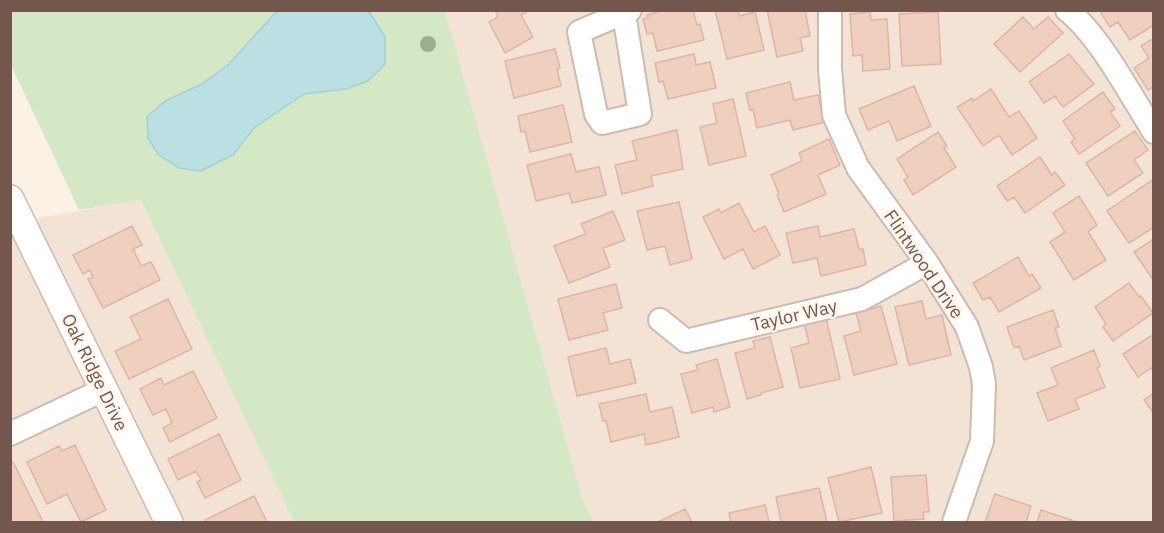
<svg xmlns="http://www.w3.org/2000/svg" width="1164" height="533" viewBox="0 0 1164 533" font-family="'IBM Plex Sans',sans-serif">
<style>
.residential{fill:#f2e3d4}
.green{fill:#d5e8c5}
.water{fill:#bbe0e4;stroke:#a2d0d5;stroke-width:1.5}
.building{fill:#efcfbf;stroke:#e1b4a0;stroke-width:1.5}
.lines{fill:none;stroke-linecap:round;stroke-linejoin:round}
.minor-casing{stroke:#cebbaf;stroke-width:26}
.tertiary-casing{stroke:#cebbaf;stroke-width:30}
.minor{stroke:#fff;stroke-width:22}
.tertiary{stroke:#fff;stroke-width:27}
.tree{fill:#a1ae8c}
.labels{text-anchor:middle;dominant-baseline:central;stroke-width:5;stroke-linejoin:round;paint-order:stroke}
.street-label{font-size:18px;fill:#73574c;stroke:#fef5eb}
</style>
<rect width="100%" height="100%" fill="#fbf1e5"/>
<!-- residential -->
<path class="residential" d="M445,11h708v511h-559l-11,-21z
M10,199l12,22 119,-21 153,322h-283z"/>
<!-- green -->
<path class="green" d="M10,11h435l138,490 11,21h-300l-153,-322 -62,10 -68,-145z"/>
<!-- water -->
<path class="water" d="M277,11h88l5,2 15,24v27l-17,17 -22,8 -42,5 -49,33 -22,28 -32,16 -22,-3 -21,-14 -10,-16 -1,-21 18,-16 35,-16 27,-19z"/>
<!-- building -->
<path class="building" d="M495,10h35l-9,5 12,22 -28,16 -16,-31 9,-5z
M665,10h28l4,15 3,-1 4,16 -47,11 -4,-18 -6,1 -4,-15 5,-1 -1,-3z
M715,10h23l1,6 16,-4 9,38 -37,9z
M767,10h38l5,26 -10,2 3,13 -26,6z
M1105,10h49v15l-24,15 -12,-18 -8,5 -9,-14z
M870,12l1,8 16,-1 3,50 -27,2 -1,-16 -9,1 -3,-42z
M938,12l3,52 -39,2 -3,-52z
M1023,17l11,12 14,-12 15,16 -43,39 -26,-28z
M1154,38v48l-6,4 -14,-22 15,-10 -8,-12z
M555,49l5,19 -3,1 4,17 -47,12 -9,-37z
M694,54l2,11 14,-3 6,26 -48,11 -5,-18 -4,1 -4,-19z
M1069,54l25,30 -31,23 -8,-11 -11,7 -15,-21z
M790,82l4,18 24,-5 7,27 -32,8 -3,-10 -33,8 -4,-19 -3,1 -4,-17z
M914,86l17,40 -34,15 -8,-20 -21,9 -9,-21z
M991,89l18,28 10,-6 18,27 -25,17 -13,-20 -16,11 -26,-39 15,-9 1,3z
M1103,92l12,17 -5,3 10,14 -41,28 -8,-12 4,-3 -12,-18z
M733,99l13,57 -37,9 -9,-38 17,-4 -4,-19z
M563,105l9,37 -42,10 -5,-21 -4,1 -3,-16z
M677,130l6,39 -32,7 2,10 -31,8 -7,-29 22,-5 -5,-19z
M1135,131l13,19 -14,10 9,13 -35,23 -22,-33z
M938,132l9,14 -3,2 12,19 -43,28 -9,-15 4,-3 -11,-18z
M829,139l11,26 -22,10 8,19 -42,18 -7,-17 2,-1 -8,-19 31,-14 -3,-8z
M571,154l5,18 23,-5 7,28 -34,8 -3,-10 -33,8 -9,-36z
M1040,157l12,18 3,-3 10,13 -40,28 -11,-16 -7,4 -10,-15z
M1154,179v48l-25,16 -22,-32z
M1079,196l18,29 -9,7 18,28 -32,20 -24,-38 15,-10 -12,-19z
M679,202l13,57 -22,6 -5,-19 -18,4 -10,-39z
M739,203l15,29 11,-6 15,29 -27,14 -10,-20 -19,10 -21,-42 16,-8 2,4z
M613,211l12,29 -22,8 7,19 -41,16 -15,-37 32,-12 -5,-10z
M132,226l10,19 -9,4 8,17 10,-4 9,18 -57,28 -15,-29 5,-2 -3,-7 -7,4 -10,-19z
M818,226l2,11 34,-8 5,20h4l3,16 -45,11 -4,-18 -24,5 -7,-30z
M1154,239v42l-20,-29z
M1018,257l11,19 3,-2 9,14 -42,24 -9,-15 -7,3 -10,-17z
M1129,283l10,14 2,-1 12,17 -40,28 -10,-14 3,-3 -11,-17z
M616,284l6,24 -19,5 5,17 -39,10 -11,-41z
M168,299l24,50 -63,30 -14,-28 26,-12 -11,-22z
M922,301l4,18 16,-4 9,40 -42,10 -14,-58z
M881,306l16,58 -43,11 -10,-39 17,-5 -5,-18z
M1053,310l6,17 -4,1 6,18 -37,14 -5,-14 -5,2 -7,-21z
M826,318l14,61 -40,9 -9,-40 18,-5 -5,-20z
M1154,334v37l-3,-3 -13,9 -15,-23z
M770,337l13,50 -22,6v2l-14,4 -12,-46 20,-5 -2,-7z
M606,348l4,16 20,-5 6,24 -59,13 -9,-39z
M1094,350l6,16 -3,2 8,19 -30,12 4,10 -31,12 -11,-28 21,-8 -7,-17z
M717,359l13,48 -16,5 -1,-5 -21,6 -11,-39 17,-4 -2,-5z
M193,371l24,47 -47,24 -7,-14 9,-5 -6,-14 -13,6 -13,-26 21,-11 3,7z
M1154,393v21l-10,-14z
M646,394l4,18 22,-5 7,30 -33,8 -2,-11 -33,8 -5,-21h-3l-4,-17z
M219,434l22,46 -36,18 -8,-16 4,-2 -5,-9 -18,9 -10,-21z
M75,445l31,65 -25,12 -14,-28 -20,10 -20,-42 32,-16 3,5z
M13,462l30,60h-33v-58z
M871,467l11,46 -43,9 -11,-44z
M926,475l3,37h-6l1,7 -30,2 -3,-44z
M819,488l8,34h-46l-5,-25z
M995,494l36,12 -5,16h-41z
M254,496l13,26h-61l-1,-2z
M765,505l4,17h-38l-2,-9z
M685,509l7,13h-34z
M1041,510l36,12h-40z"/>
<g class="lines">
<defs>
<path id="minor" d="M830,10v59l4,46 24,53 69,95 40,64 14,40 3,17 -2,57 -28,81
M1067,10c33,26 64,86 87,122
M624,14l16,100 -38,9 -6,-9 -17,-82 51,-22
M660,320l26,21 176,-42 65,-36
M10,434l93,-44"/>
<path id="tertiary" d="M10,199l159,323"/>
</defs>
<!-- minor casing -->
<use href="#minor" class="minor-casing"/>
<!-- tertiary casing -->
<use href="#tertiary" class="tertiary-casing"/>
<!-- minor -->
<use href="#minor" class="minor"/>
<!-- tertiary -->
<use href="#tertiary" class="tertiary"/>
</g>
<!-- trees -->
<circle class="tree" cx="428" cy="44" r="8"/>
<g class="labels">
<!-- street labels -->
<g class="street-label">
<text transform="translate(924 264) rotate(56)">Flintwood Drive</text>
<text transform="translate(794 315) rotate(-13)">Taylor Way</text>
<text transform="translate(95 372) rotate(64)">Oak Ridge Drive</text>
</g>
</g>
<!-- border -->
<rect width="1164" height="533" fill="none" stroke="#73574c" stroke-width="24"/>
</svg>
